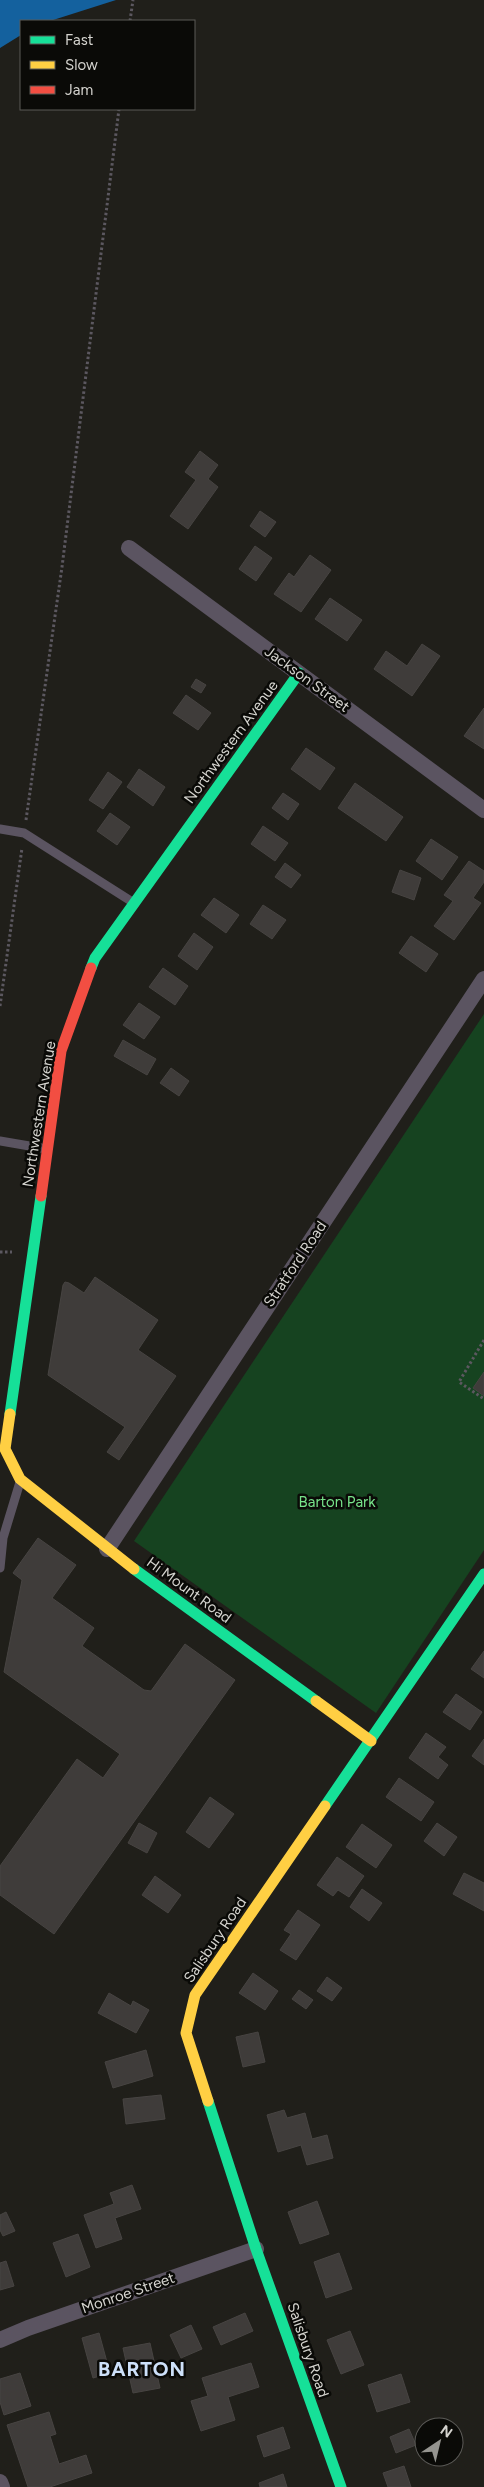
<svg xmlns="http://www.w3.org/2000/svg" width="484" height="2487" viewBox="0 0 484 2487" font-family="Figtree,sans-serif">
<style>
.green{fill:#164320}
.water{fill:#14619e}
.building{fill:#3f3c3a;stroke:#474442}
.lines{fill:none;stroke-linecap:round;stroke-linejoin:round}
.path{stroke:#5c5860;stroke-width:3;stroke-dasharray:2.5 2.5;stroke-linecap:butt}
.lane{stroke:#5b5461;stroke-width:9}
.street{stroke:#5b5461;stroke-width:16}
.fast{stroke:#16e098;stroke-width:11}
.slow{stroke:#ffcf43;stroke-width:11}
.jam{stroke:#f24e42;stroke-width:11}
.labels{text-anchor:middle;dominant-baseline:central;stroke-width:5;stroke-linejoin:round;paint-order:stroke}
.street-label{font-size:15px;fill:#d4d3ce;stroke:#0a0a07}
.park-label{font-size:15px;fill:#77e38a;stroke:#0a0a07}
.district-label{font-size:20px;font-weight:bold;letter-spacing:1px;fill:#cde0f9;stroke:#0a0a07}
</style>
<rect width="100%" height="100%" fill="#201f1a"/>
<!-- green -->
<path class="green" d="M484,1014v536l-108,163 -242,-172z"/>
<!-- water -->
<path class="water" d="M0,0h116l-66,21h-29v14l-21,13z"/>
<!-- building -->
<path class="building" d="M200,451l18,14 -10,14 10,8 -30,42 -18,-13 26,-36 -11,-8z
M260,511l16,11 -11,15 -15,-11z
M255,546l17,12 -16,23 -17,-12z
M310,555l21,15 -30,42 -27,-18 15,-21 5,4z
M330,598l32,22 -15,21 -32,-22z
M422,644l18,12 -28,40 -38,-27 12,-18 21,15z
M196,679l10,6 -5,8 -10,-6z
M186,695l25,18 -13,17 -25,-17z
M484,708v41l-20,-13z
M306,748l29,20 -15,22 -29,-21z
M139,769l26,18 -12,19 -26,-19z
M108,772l14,10 -19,27 -14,-9z
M355,783l48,34 -17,24 -48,-33z
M283,793l16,11 -11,16 -16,-12z
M110,813l20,14 -13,18 -20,-14z
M263,826l25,17 -13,18 -24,-17z
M431,839l27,18 -16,23 -26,-19z
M469,861l15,10v11l-11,16 8,5 -27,37 -20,-14 19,-25 -9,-6z
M285,863l16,12 -10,13 -16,-11z
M400,870l21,8 -7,22 -22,-8z
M214,898l25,17 -13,18 -25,-18z
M263,905l23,15 -14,19 -22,-15z
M194,933l19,14 -16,23 -19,-14z
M411,936l27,18 -12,18 -27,-19z
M163,968l25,18 -13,19 -26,-18z
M139,1003l21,14 -16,22 -21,-14z
M123,1040l33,19 -9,16 -33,-19z
M171,1068l18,13 -10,15 -19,-13z
M95,1277l63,43 -20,30 38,26 -57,84 -12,-8 18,-25 -77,-52 15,-90 2,-3 4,1 15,10z
M484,1372v24l-11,-8z
M38,1538l38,27 -24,33 42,30 -12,18 62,44 7,1 34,-47 50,36 -181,254 -54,-39v-29l77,-107 26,19 17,-24 -116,-82 18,-92 -9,-7z
M484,1651v27l-13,-9z
M456,1694l26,18 -12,18 -27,-18z
M426,1733l20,14 -8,10 10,8 -10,14 -29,-21z
M484,1739v26l-12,-9z
M399,1778l35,24 -13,19 -35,-24z
M210,1797l24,17 -25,34 -23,-16z
M139,1823l18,10 -10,20 -19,-10z
M437,1823l20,14 -13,19 -20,-15z
M362,1824l30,21 -16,23 -30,-21z
M337,1857l27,19 -15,21 -11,-7 -5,6 -16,-11z
M464,1873l20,10v28l-31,-17z
M155,1876l26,19 -13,18 -26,-18z
M362,1889l20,14 -13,18 -19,-14z
M298,1910l22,15 -24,35 -16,-10 11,-16 -7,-4z
M253,1973l25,18 -13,19 -26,-17z
M327,1977l15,11 -10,13 -15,-10z
M299,1990l14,10 -7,9 -14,-10z
M109,1993l22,13 2,-5 16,9 -13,23 -38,-20z
M258,2032l7,30 -22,5 -7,-30z
M146,2050l7,26 -40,12 -8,-26z
M161,2095l4,24 -39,5 -3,-25z
M284,2110l3,8 18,-5 7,26 15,-4 6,23 -26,7 -6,-20 -23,7 -11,-37z
M132,2185l9,24 -26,9 7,21 -26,9 -12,-33 30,-11 -4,-11z
M317,2201l12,33 -29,10 -12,-32z
M6,2212l9,19 -12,5 -3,-6v-15z
M78,2234l12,33 -24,10 -13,-34z
M339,2253l13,36 -26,9 -12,-36z
M6,2261l8,25 -14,4v-27z
M245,2313l8,18 -32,14 -8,-18z
M191,2325l11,24 -21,9 -11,-23z
M350,2331l14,34 -23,9 -14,-34z
M99,2333l11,40 -17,5 -11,-40z
M150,2343l10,45 -27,5 -10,-45z
M251,2363l8,24 -31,10 7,23 -34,11 -10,-30 17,-5 -6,-18z
M20,2373l11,33 -27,9 -4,-13v-23z
M401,2374l9,28 -33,10 -9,-27z
M49,2412l7,22 -6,2 9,28 27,-9 6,18 -42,14h-22l-21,-62z
M283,2427l7,21 -26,9 -7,-21z
M409,2429l7,16 -20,8 -6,-16z
M404,2466l7,21h-23l-5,-14z
M283,2474l4,13h-27l-1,-4z"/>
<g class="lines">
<!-- path -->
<path class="path" d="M130,21l3,-21
M26,820l36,-253 57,-458
M0,1006l22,-158
M0,1252h12
M484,1340l-25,42 25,17"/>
<!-- lane -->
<path class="lane" d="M0,829l24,4 110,70
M0,1141l47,8
M0,1568l3,-30 17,-56"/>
<!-- street -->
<path class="street" d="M129,548l355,262
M107,1549l377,-570
M0,2340l28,-12 228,-79
M0,2482l2,5"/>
<!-- fast -->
<path class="fast" d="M91,968l4,-10 204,-285
M10,1414l31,-218
M134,1569l182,132
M325,1806l159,-232
M208,2101l48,148 85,238"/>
<!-- slow -->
<path class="slow" d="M10,1414l-5,35 15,30 114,90
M316,1701l55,40
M208,2101l-22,-68 9,-38 130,-189"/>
<!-- jam -->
<path class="jam" d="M41,1196l20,-145 30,-83"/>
</g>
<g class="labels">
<!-- street labels -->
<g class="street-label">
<text transform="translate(307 679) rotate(36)">Jackson Street</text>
<text transform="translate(231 742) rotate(-54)">Northwestern Avenue</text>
<text transform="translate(39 1114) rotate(-81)">Northwestern Avenue</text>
<text transform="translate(295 1264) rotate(-56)">Stratford Road</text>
<text transform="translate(189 1590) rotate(36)">Hi Mount Road</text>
<text transform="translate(215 1940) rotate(-56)">Salisbury Road</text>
<text transform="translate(128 2293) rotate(-19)">Monroe Street</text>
<text transform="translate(308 2350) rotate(71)">Salisbury Road</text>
</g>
<!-- park labels -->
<g class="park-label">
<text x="337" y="1502">Barton Park</text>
</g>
<!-- district labels -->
<g class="district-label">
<text x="142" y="2369">BARTON</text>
</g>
</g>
<!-- legend -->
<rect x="20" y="20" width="175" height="90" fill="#0a0a07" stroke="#5b5a57"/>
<rect x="30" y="36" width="25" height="8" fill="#16e098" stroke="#5b5a57"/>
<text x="65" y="45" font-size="15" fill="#d4d3ce">Fast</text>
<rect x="30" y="61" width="25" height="8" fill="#ffcf43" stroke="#5b5a57"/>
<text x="65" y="70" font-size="15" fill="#d4d3ce">Slow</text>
<rect x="30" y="86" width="25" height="8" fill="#f24e42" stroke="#5b5a57"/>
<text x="65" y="95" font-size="15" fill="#d4d3ce">Jam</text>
<!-- north arrow -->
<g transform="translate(439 2442) rotate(35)"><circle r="24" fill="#0a0a07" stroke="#5b5a57"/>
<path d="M0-4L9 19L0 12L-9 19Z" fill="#95948f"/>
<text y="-8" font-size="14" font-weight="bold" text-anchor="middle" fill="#d4d3ce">N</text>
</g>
</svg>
